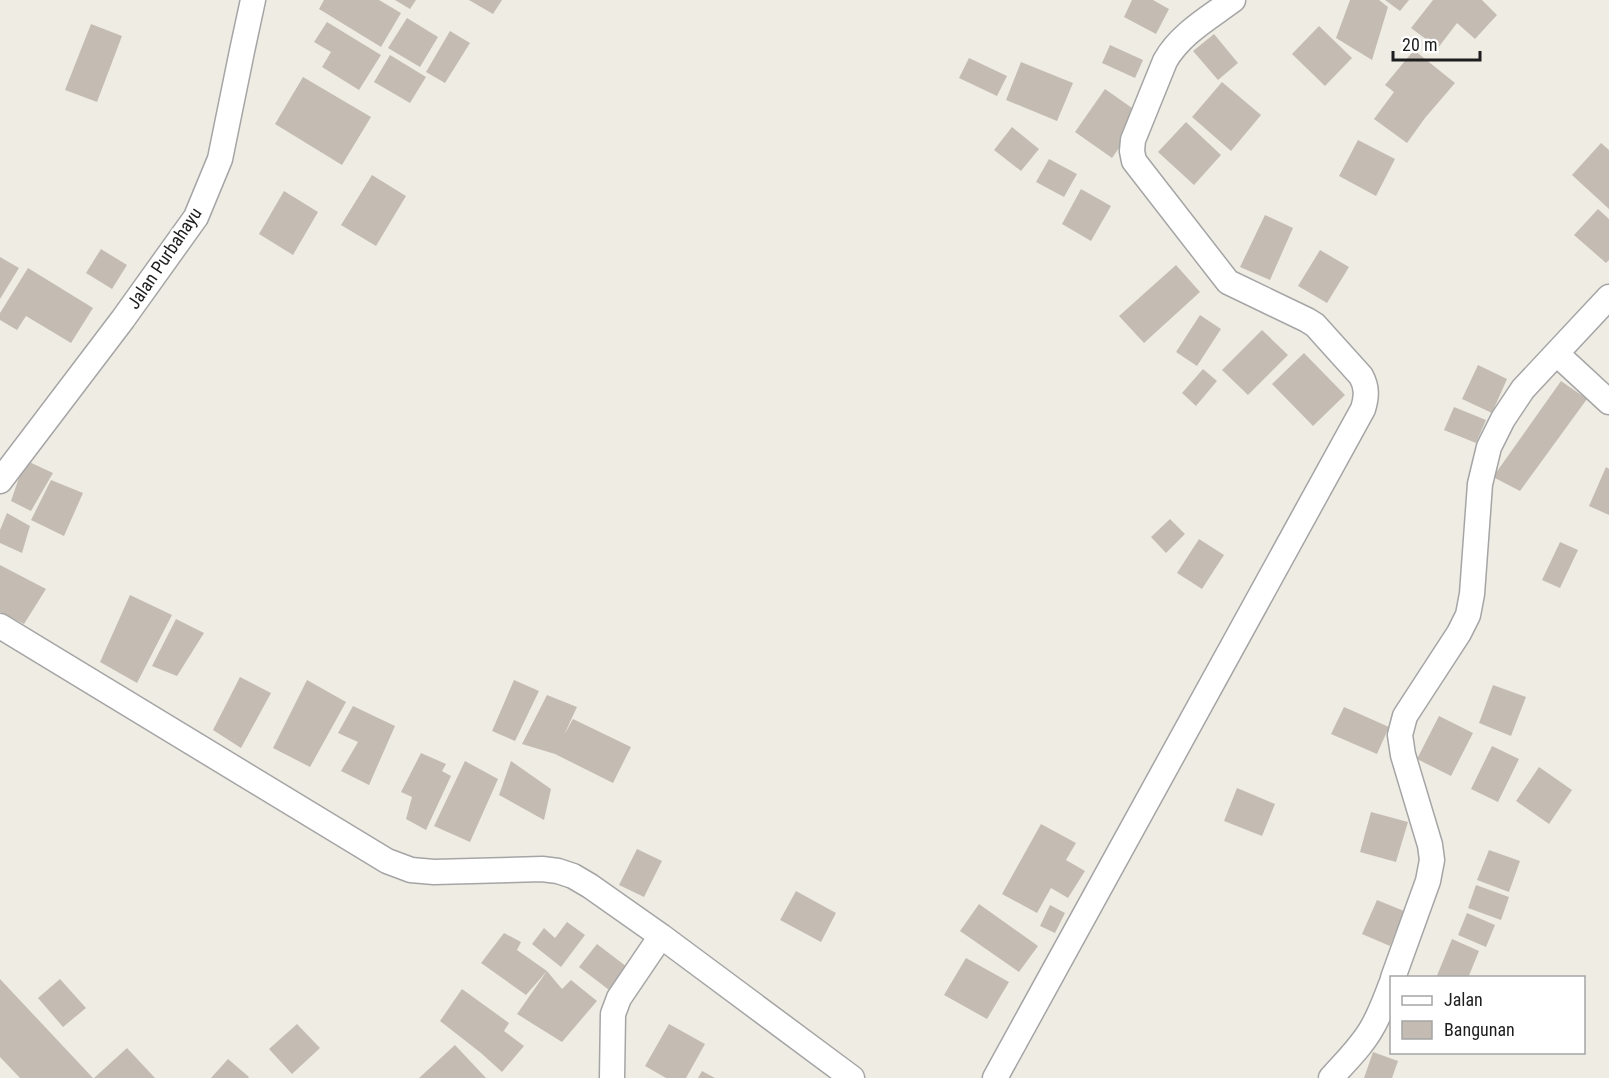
<svg xmlns="http://www.w3.org/2000/svg" width="1609" height="1078" viewBox="0 0 1609 1078" font-family="'Roboto Condensed',sans-serif">
<style>
.building{fill:#c4bcb3}
.lines{fill:none;stroke-linecap:round;stroke-linejoin:round}
.street-casing{stroke:#a5a5a5;stroke-width:27}
.street{stroke:#fff;stroke-width:24}
.labels{text-anchor:middle;dominant-baseline:central;stroke-width:5;stroke-linejoin:round;paint-order:stroke}
.street-label{font-size:18px;fill:#1e1e1e;stroke:#fff}
</style>
<rect width="100%" height="100%" fill="#efece4"/>
<!-- building -->
<path class="building" d="M324,0h55l22,13 -20,34 -62,-38z
M395,0h21l-6,9z
M469,0h33l-9,14z
M1132,0h21l16,9 -13,25 -32,-17z
M1350,0h29l9,7 -16,53 -36,-22z
M1385,0h24l-9,11z
M1433,0h49l15,15 -22,24 -18,-16 -19,25 -27,-20z
M407,18l31,19 -18,30 -32,-19z
M327,22l54,33 -22,35 -37,-23 9,-15 -17,-10z
M91,24l31,12 -25,66 -32,-12z
M1319,26l33,32 -27,28 -33,-32z
M450,31l20,12 -25,40 -19,-11z
M1214,34l24,29 -20,17 -25,-29z
M1110,45l33,15 -8,18 -33,-15z
M1414,50l41,33 -30,35 -18,25 -33,-24 20,-27 -9,-7z
M390,55l36,22 -16,26 -36,-21z
M969,58l38,18 -10,20 -38,-18z
M1021,62l52,21 -16,38 -51,-21z
M303,77l68,40 -29,48 -67,-41z
M1222,82l39,33 -30,36 -39,-34z
M1105,89l37,26 -30,43 -37,-26z
M1186,122l35,33 -27,30 -36,-33z
M1012,127l27,22 -18,22 -27,-21z
M1358,140l37,19 -19,37 -37,-20z
M1601,143l8,7v59l-37,-34z
M1049,159l28,15 -13,23 -28,-15z
M372,175l34,21 -30,50 -35,-21z
M1081,189l30,17 -20,35 -29,-17z
M284,191l34,21 -25,43 -34,-21z
M1598,209l11,10v41l-3,3 -32,-28z
M1265,215l28,13 -23,52 -30,-13z
M101,249l26,16 -15,24 -26,-16z
M1320,250l29,17 -22,36 -29,-17z
M0,257l19,11 -19,31z
M1176,265l24,27 -56,51 -25,-27z
M28,268l65,40 -22,35 -45,-27 -9,14 -17,-10v-7z
M1200,315l21,14 -24,37 -21,-14z
M1262,330l26,25 -40,40 -26,-25z
M1304,353l41,42 -32,31 -41,-42z
M1478,365l29,14 -15,34 -30,-14z
M1203,369l14,12 -21,25 -14,-13z
M1561,381l26,18 -67,92 -27,-14z
M1454,407l32,13 -10,23 -32,-13z
M25,460l28,13 -22,38 -20,-10z
M1606,467l3,2v46l-20,-9z
M51,480l32,13 -19,43 -33,-16z
M7,513l23,13 -8,27 -22,-10v-13z
M1170,519l15,15 -19,19 -15,-16z
M1199,539l25,16 -22,34 -25,-16z
M1560,542l18,8 -18,38 -18,-8z
M0,565l46,24 -22,35 -24,-12z
M130,595l42,20 -35,68 -37,-21z
M176,619l28,14 -27,43 -25,-10z
M240,677l31,16 -30,55 -28,-18z
M307,680l39,22 -36,65 -37,-19z
M514,680l25,11 -24,50 -23,-10z
M1493,685l33,12 -15,39 -32,-13z
M547,695l30,12 -13,28 9,-16 58,28 -18,36 -58,-29 -33,-10z
M353,706l42,20 -26,59 -28,-14 17,-29 -20,-9z
M1344,707l45,20 -12,27 -46,-20z
M1439,716l34,17 -22,43 -34,-17z
M1492,746l27,13 -21,43 -27,-13z
M421,753l25,11 -4,7 9,5 -25,54 -20,-11 6,-22 -11,-5z
M465,761l33,18 -28,63 -36,-16z
M511,761l40,28 -7,31 -45,-25z
M1539,767l33,23 -23,34 -33,-23z
M1237,788l38,16 -13,32 -38,-15z
M1371,812l37,10 -12,40 -36,-10z
M1041,824l35,19 -10,17 19,11 -17,27 -17,-10 -14,25 -35,-19z
M637,849l25,12 -18,36 -25,-12z
M1489,850l31,11 -11,31 -32,-12z
M1476,885l33,12 -8,23 -33,-12z
M796,891l40,22 -15,29 -41,-22z
M1377,900l27,11 -14,35 -28,-12z
M979,904l59,42 -19,26 -59,-41z
M1050,905l15,8 -10,20 -15,-7z
M1467,913l28,12 -9,22 -28,-12z
M567,922l18,13 -24,32 -29,-23 12,-16 11,10z
M504,933l17,9 -4,8 30,21 -21,24 -45,-32z
M1452,939l27,12 -11,27h-32z
M597,944l34,26 -18,23 -34,-26z
M966,958l43,24 -22,37 -43,-24z
M547,971l15,18 9,-9 26,21 -35,41 -45,-28z
M0,979l93,99h-73l-20,-21z
M60,979l26,29 -23,19 -25,-29z
M462,989l47,34 -5,8 20,15 -22,26 -21,-19 -41,-32z
M297,1024l23,24 -28,26 -23,-25z
M669,1024l36,20 -19,34h-20l-21,-12z
M455,1045l31,33h-67z
M127,1048l28,30h-61z
M1373,1052l25,9 -6,17h-28z
M228,1059l21,18 -1,1h-37z
M702,1071l13,7h-17z"/>
<g class="lines">
<defs>
<path id="street" d="M1557,354l52,48
M0,481l123,-162 73,-102 24,-58 22,-108 11,-51
M0,626l387,235 24,9 23,2 108,-3 16,2 15,5 17,10 71,50 191,142
M1393,978l35,-97 4,-21 -2,-15 -27,-90 -3,-20 5,-19 54,-83 9,-18 4,-21 8,-110 9,-37 14,-28 20,-30 86,-92
M612,1078l1,-64 6,-16 42,-62
M995,1078l368,-669c4,-13 4,-22 -2,-33l-46,-51 -8,-5 -79,-38 -94,-121 -2,-10 1,-11 32,-79c15,-27 44,-43 68,-61
M1331,1078c15,-17 32,-33 42,-52 8,-14 13,-29 19,-44"/>
</defs>
<!-- street casing -->
<use href="#street" class="street-casing"/>
<!-- street -->
<use href="#street" class="street"/>
</g>
<g class="labels">
<!-- street labels -->
<g class="street-label">
<text transform="translate(164 258) rotate(-56)">Jalan Purbahayu</text>
</g>
</g>
<!-- legend -->
<rect x="1390" y="976" width="195" height="78" fill="#ffffff" stroke="#a5a5a5" stroke-width="1.5"/>
<rect x="1402" y="996" width="30" height="9" fill="#ffffff" stroke="#a5a5a5" stroke-width="1.5"/>
<text x="1444" y="1006" font-size="18" fill="#1e1e1e">Jalan</text>
<rect x="1402" y="1021" width="30" height="18" fill="#c4bcb3" stroke="#a5a5a5" stroke-width="1.5"/>
<text x="1444" y="1036" font-size="18" fill="#1e1e1e">Bangunan</text>
<!-- scale -->
<path d="M1393 51v9h87v-9" fill="none" stroke="#1e1e1e" stroke-width="3"/>
<text x="1402" y="51" font-size="18" fill="#1e1e1e" stroke="#ffffff" stroke-width="4.5" paint-order="stroke">20 m</text>
</svg>
